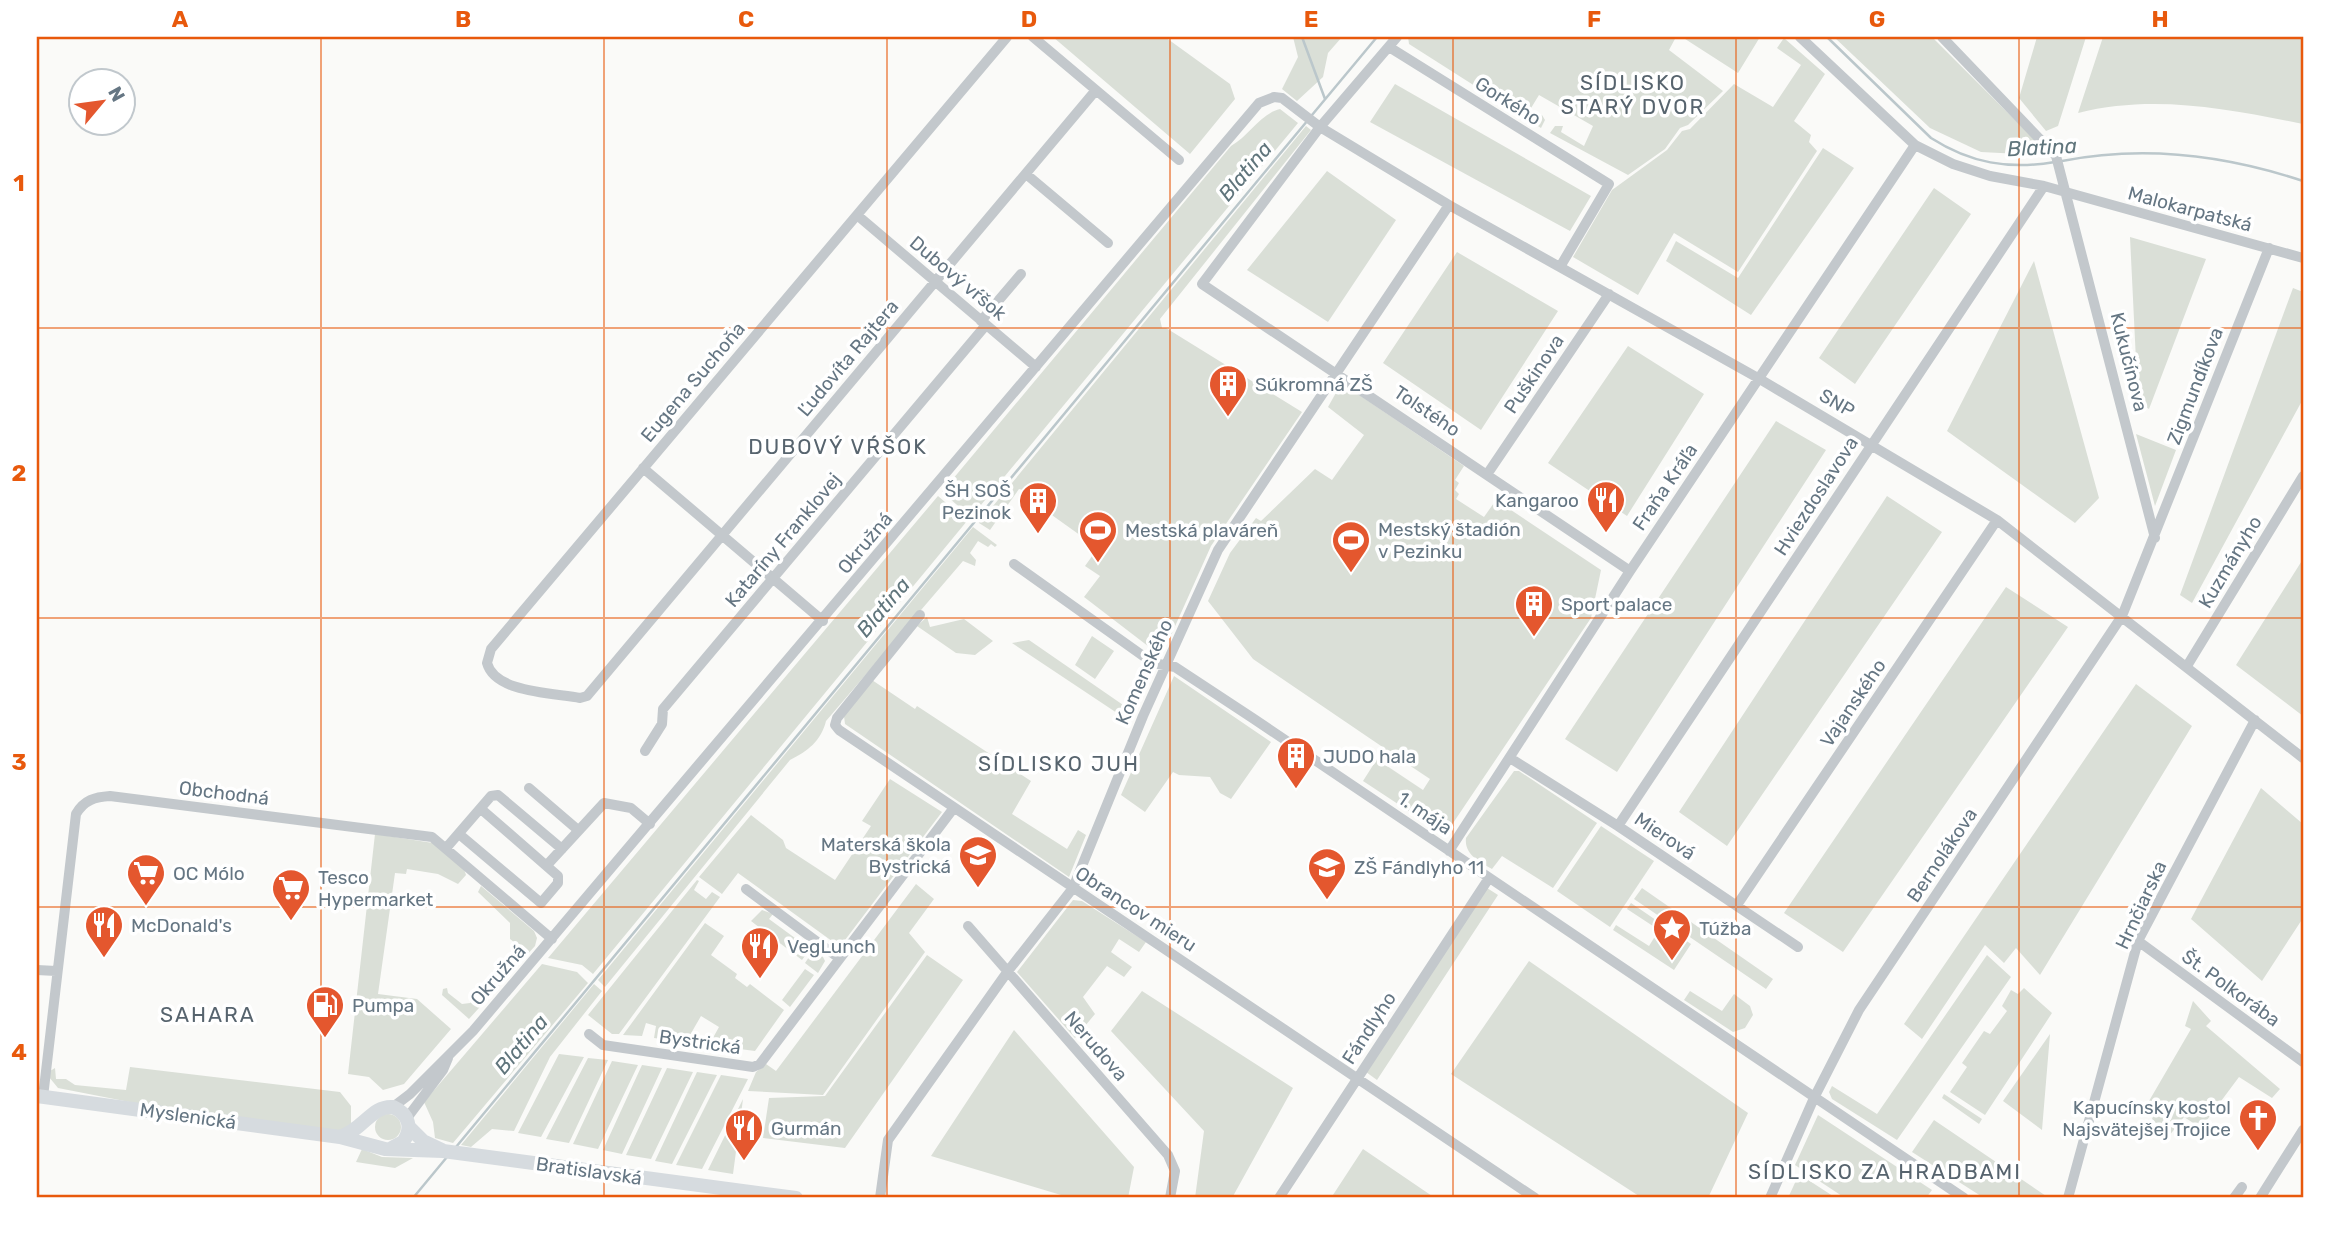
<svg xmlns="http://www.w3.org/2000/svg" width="2340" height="1235" viewBox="0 0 2340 1235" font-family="Rubik,sans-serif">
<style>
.green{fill:#dadfd7;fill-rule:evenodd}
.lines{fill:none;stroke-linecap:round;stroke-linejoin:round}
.stream{stroke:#bbc7cb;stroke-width:2.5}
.minor{stroke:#c3c8cc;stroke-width:10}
.major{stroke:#d6dbdf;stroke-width:14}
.grid{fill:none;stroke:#e8590c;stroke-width:2;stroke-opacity:0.55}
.labels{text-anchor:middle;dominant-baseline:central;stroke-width:7;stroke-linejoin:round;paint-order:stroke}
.street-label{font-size:19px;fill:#657683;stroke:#fff}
.poi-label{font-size:19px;fill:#657683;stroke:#fff;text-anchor:start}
.neighbourhood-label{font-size:21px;letter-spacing:2px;fill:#57646e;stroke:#fff}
.water-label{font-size:21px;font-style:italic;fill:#60757c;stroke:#fff}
.neatline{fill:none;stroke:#e8590c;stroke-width:2.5}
.grid-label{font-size:23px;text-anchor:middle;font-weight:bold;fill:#e8590c}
</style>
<rect width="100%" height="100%" fill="#fafaf8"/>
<!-- green -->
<path class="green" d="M1053,37h112l65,47 5,15 -45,55z
M1293,37h49l-14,16 -5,24 -26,24 -15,-12 16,-32z
M1408,37h268l-7,13 54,41 -35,34 -8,3 -15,21 -37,26 -78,-42 5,-7h8l-2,6 23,14 9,-20 -54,-31 -11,18 10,6 4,-4 3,5 -4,8 -132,-84z
M1682,37h78l-22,36z
M1834,37h98l109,109v9l-60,-3 -51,-24z
M2037,37h49l-28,89 -12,5 -27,-33z
M2103,37h200v87c-75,-15 -149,-30 -225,-11z
M1784,38l41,36 -31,47 17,14 -2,7 8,9 -79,121 -64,-39 -36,62 -65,-38 39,-67 55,-40 15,-19 8,-2 44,-45 39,23 28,-42 -24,-17z
M1395,84l196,112 -21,35 -200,-109z
M1280,109l18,14 -327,394 -29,-25 289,-346c18,-10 29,-32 49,-37z
M1306,126l5,4 -151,189 2,9h4l136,84 -91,134 -39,87 -15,20 -73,-56 16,-21 -15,-10 10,-14 -4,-9 -70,-50 2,-3 -4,-1 -29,41 -11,-7z
M1823,148l31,20 -103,147 -85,-54 10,-20 62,37z
M1327,171l69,49 -68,102 -81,-52z
M1934,188l37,26 -116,170 -36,-26z
M2130,237l76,22 -57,150 -11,-7z
M1457,252l101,59 -77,119 -98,-67z
M2034,261l65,237 -24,25 -128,-92z
M2293,288l10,4v107l-111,204 -12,-8z
M1628,346l76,48 -77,122 -79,-53z
M1346,386l118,80 -9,14 4,3 -4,7 4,4 -3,5 28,18 12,-17 105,70 -10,48 -146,217 -82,-54 21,-33 -131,-89 -45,-58 22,-48 26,-35 5,3 54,-52 17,11 32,-45 -36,-28 9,-16zM1391,753l39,26 -7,11 -39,-26z
M1776,421l50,29 -209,322 -52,-33z
M2136,434l40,16 -21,56z
M938,496l29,25 -374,453 -11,-9 -34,-7z
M1887,496l55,36 -215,314 -48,-34z
M973,527l24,18 -2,2 -4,-3 -3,3 -10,-6 -8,12 6,7 -1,6 -12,-5 -137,160c-5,20 -18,30 -36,39l-185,227 -7,-7z
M2303,559v157l-67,-51z
M2006,587l62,40 -225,325 -59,-39z
M927,617l3,10 34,-8 29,22 -18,14 -19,-2 -39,-27z
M1092,636l22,15 -19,28 -20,-14z
M1029,640l97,67 3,14 -117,-78z
M1174,676l97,66 -40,57 -11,-6 -10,-16 -31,-2 -6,-3 -28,40 -24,-17z
M872,680l43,29 2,-3 114,75 -19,33 55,35 11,-19 8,5 -17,42 -224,-153 -1,-8z
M2136,684l56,42 -152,249 -24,-27 -12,15 -19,-18 -63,94 -18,-15z
M1514,771h5l78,52 -44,65 -51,-32 -10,13c-12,-7 -28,-14 -26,-31z
M890,779l52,33 -100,132h-6l-98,-71 -16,21 -23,-17 52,-62 32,25 3,8 49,32 36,-54 -9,-5z
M2261,788l42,36v94l-41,63 -71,-62z
M1601,826l53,35 -44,66 -53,-36z
M375,834l58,9 31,26 2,6 -8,9 -20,-10 -31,-5 -1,5 -11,-1 -17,121 39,5 34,30 -47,55 -21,6 -14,-13 -21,-3z
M697,880l2,1 -5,9 12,9 6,-7 8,5 -101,137h-7l-24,-19z
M916,884l18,15 -25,34 16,19 -102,143 -75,-4 8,-19 10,-8 10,7z
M481,886l53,45 3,7 -2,8 -66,73 -27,-24 1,-6 4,-1 1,5 14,11 8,-1 49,-57 -9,-7v-16l-32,-31z
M1487,888l11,7 -121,185 -11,-8z
M1642,888l131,91 -7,10 -132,-90z
M1073,900l9,1 64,41 -7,10 -20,-13 -8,13 21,15 -8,10 -17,-11 -24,31 12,17 -20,24 -58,-66z
M1631,903l60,41 -17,26 -61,-40 3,-5 33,21 10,-16 -32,-21z
M762,910l11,4 -4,5 41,30 -8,11 -51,-39z
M705,923l19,13 -13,19 26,19 -2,4 12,9 3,-3 34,26 -29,41 -46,-6 10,-18 -18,-11 -15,26 -32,-4 2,-12 -10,-3 -4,13 -19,-1z
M821,953l4,8 -7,12 -13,-10 6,-9 5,4z
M927,955l36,25 -118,168 -82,-10 6,-40 56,-2z
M1987,955l24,22 -114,163 -65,-41 -3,-7 3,-6 45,28z
M1529,961l219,152 -40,85h-66l-191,-124z
M542,964l35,8 11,11 -135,160 -18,-5 -2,-16 -9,-20z
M805,969l9,6 -24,32 -8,-7z
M594,984l8,7 -52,66 -36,74 -22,-2 -21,18 -10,-2z
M2024,988l28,25 -67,102 -35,-23 17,-25 -5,-4 22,-32 6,3 17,-23 -5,-5 9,-16 7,4z
M1142,991l151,97 -61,110h-37l9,-67 -93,-100z
M1690,991l32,20 12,-17 16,12 3,9 -8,13 -12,4 -49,-32z
M2193,1001l18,20 -5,5 74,63 -8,9 -33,-21 -38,51 -17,-11 -15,19 -17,-17 8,-18 -13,16 -5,-4 49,-84 -6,-3z
M1014,1030l120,137 -6,31h-57l-140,-42z
M2050,1034l-8,96 -39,-29z
M559,1054l25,3 -43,80 -23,-4z
M588,1058l20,2 -39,83 -23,-4z
M612,1061l26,4 -40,84 -25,-5z
M642,1065l20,3 -40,86 -19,-4z
M130,1067l210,25 11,14v22l-7,4 -194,-26 -92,-18 -9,-11 1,-6 5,-3 1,11h10l9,6 51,5z
M667,1068l26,4 -42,87 -25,-4z
M697,1072l20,3 -45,89 -17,-3z
M721,1075l27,4 -46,90 -26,-4z
M1944,1094l38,25 -3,5 -37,-26z
M743,1099l-10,75 -25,-4z
M375 1127a13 13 0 1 1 26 0a13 13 0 1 1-26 0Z
M1818,1115l114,75 -6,8h-81l-50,-33z
M1934,1120l115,78h-65l-72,-46z
M362,1149l20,8 31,1 -18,10 -39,-6z
M1363,1149l72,49h-104z
M1799,1174l37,24h-48z"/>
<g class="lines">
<!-- stream -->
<path class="stream" d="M1302,37l23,62
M1827,37l104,101c39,25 78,32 124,24
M1312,115l65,-78
M2062,161c81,-16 163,-6 241,20
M456,1147l852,-1027
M413,1198l34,-41"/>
<!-- minor -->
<path class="minor" d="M1007,37l-516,612 -4,14c8,30 67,30 93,35l7,-2 509,-606
M1033,37l146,123
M1397,37l-77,90 -118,157 428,287
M1800,37l115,108 38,19 37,12 54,10 259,72
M1942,37l114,119 99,382
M1389,47l220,137 -49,83
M1026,174l82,69
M857,215l179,152
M981,321l40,-47
M643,468l180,153
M1488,473l121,-179
M1014,564l139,99 22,4 79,52 710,479
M920,615l-83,103 -2,7 4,5 696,468
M2187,666l116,-190
M645,751l17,-27 1,-15 5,-6 318,-378
M1510,758l108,68 180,121
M529,788l49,42
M1618,826l426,-640
M459,834l82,69 17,-20v-7l-77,-67
M447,847l44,-51 7,-1 64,54
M1449,851l181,-280 285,-426
M547,865l57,-62 27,5 19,16
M746,889l93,69
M1737,905l260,-385
M968,926l200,229 7,16 -5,27
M2138,941l165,121
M37,970l19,1
M589,1034l14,11 150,22 7,-3 193,-255
M43,1097l33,-283c8,-14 19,-17 34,-18l322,41 120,102
M393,1107l17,-13 63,-63 786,-928 15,-6 8,1 38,29 129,78 309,173 239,142 306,238
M407,1118l36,-48 5,-12
M880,1198l8,-58 120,-169 65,-83 70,-172 75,-166 231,-345
M1279,1198l210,-320
M1770,1198l44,-100 45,-88 263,-394 147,-368
M2068,1198l70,-257 117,-221
M2234,1198l8,-11
M2260,1198l43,-68"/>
<!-- major -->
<path class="major" d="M37,1096l303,41 45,12 58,2 353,47
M409,1127l14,14 19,9
M340,1137c23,-7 32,-32 53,-30 16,7 20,21 10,35l-11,6"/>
</g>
<!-- grid -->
<path class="grid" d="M321,37v1161M604,37v1161M887,37v1161M1170,37v1161M1453,37v1161M1736,37v1161M2019,37v1161M37,328h2266M37,618h2266M37,907h2266"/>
<!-- icons -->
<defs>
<symbol id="building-pin" viewBox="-11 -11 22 30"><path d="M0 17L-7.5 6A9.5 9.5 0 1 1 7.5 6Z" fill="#e4572e" stroke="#fff"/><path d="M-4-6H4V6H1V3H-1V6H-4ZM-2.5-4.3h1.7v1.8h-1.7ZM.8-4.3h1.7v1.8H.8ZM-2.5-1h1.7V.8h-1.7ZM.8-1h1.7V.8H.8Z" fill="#fff"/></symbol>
<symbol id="restaurant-pin" viewBox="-11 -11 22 30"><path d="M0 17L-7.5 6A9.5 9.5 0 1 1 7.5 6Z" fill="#e4572e" stroke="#fff"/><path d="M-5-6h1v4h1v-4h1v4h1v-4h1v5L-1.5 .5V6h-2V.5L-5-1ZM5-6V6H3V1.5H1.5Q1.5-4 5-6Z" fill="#fff"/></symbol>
<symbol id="stadium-pin" viewBox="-11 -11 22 30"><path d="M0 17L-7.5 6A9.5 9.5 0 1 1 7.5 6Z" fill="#e4572e" stroke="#fff"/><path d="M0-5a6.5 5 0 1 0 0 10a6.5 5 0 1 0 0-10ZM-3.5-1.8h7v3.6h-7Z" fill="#fff"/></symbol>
<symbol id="school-pin" viewBox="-11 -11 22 30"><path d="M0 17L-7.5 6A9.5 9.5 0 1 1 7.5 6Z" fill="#e4572e" stroke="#fff"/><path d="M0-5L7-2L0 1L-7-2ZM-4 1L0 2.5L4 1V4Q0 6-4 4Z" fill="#fff"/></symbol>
<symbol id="supermarket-pin" viewBox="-11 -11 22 30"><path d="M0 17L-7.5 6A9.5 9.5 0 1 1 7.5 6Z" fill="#e4572e" stroke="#fff"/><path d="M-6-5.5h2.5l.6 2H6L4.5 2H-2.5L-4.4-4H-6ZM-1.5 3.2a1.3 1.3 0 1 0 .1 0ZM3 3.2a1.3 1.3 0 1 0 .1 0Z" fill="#fff"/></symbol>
<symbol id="sight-pin" viewBox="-11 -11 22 30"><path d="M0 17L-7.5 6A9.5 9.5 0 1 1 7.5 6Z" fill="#e4572e" stroke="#fff"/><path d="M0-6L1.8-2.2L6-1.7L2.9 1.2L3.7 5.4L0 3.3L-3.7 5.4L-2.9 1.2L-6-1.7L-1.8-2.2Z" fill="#fff"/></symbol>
<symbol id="fuel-pin" viewBox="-11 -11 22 30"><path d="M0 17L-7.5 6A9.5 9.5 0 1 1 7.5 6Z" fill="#e4572e" stroke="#fff"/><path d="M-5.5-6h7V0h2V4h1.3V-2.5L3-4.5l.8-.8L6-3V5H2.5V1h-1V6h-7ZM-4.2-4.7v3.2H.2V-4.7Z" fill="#fff"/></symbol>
<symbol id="church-pin" viewBox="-11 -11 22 30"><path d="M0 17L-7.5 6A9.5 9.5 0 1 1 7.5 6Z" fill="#e4572e" stroke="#fff"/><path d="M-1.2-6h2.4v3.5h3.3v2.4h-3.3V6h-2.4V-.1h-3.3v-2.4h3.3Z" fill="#fff"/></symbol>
</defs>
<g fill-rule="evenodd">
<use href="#building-pin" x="1206" y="362" width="44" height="60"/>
<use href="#restaurant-pin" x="1584" y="478" width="44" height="60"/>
<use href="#building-pin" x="1016" y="479" width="44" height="60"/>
<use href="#stadium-pin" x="1076" y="508" width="44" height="60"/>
<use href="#stadium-pin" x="1329" y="518" width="44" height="60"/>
<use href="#building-pin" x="1512" y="582" width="44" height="60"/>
<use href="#building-pin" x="1274" y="734" width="44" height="60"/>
<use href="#school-pin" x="956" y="833" width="44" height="60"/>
<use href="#school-pin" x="1305" y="845" width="44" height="60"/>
<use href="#supermarket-pin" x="124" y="851" width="44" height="60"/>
<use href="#supermarket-pin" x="269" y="866" width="44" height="60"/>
<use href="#restaurant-pin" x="82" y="903" width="44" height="60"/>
<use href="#sight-pin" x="1650" y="906" width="44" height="60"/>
<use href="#restaurant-pin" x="738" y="924" width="44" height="60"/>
<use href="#fuel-pin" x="303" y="983" width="44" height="60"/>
<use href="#church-pin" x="2236" y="1096" width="44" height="60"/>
<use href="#restaurant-pin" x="722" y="1106" width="44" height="60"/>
</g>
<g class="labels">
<!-- street labels -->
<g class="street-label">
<text transform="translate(1508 101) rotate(32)">Gorkého</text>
<text transform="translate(2190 209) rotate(15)">Malokarpatská</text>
<text transform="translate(958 278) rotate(40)">Dubový vŕšok</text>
<text transform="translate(848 358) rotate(-50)">Ľudovíta Rajtera</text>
<text transform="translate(2129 362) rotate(76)">Kukučínova</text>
<text transform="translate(1534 374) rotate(-56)">Puškinova</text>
<text transform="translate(693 382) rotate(-50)">Eugena Suchoňa</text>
<text transform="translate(2195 386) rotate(-69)">Zigmundíkova</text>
<text transform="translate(1837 403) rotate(30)">SNP</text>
<text transform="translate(1427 411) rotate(34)">Tolstého</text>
<text transform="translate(1665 487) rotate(-56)">Fraňa Kráľa</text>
<text transform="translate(1816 496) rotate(-57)">Hviezdoslavova</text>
<text transform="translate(783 540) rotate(-50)">Kataríny Franklovej</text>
<text transform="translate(865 543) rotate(-50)">Okružná</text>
<text transform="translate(2230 562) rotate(-59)">Kuzmányho</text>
<text transform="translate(1144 672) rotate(-66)">Komenského</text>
<text transform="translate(1853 703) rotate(-56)">Vajanského</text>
<text transform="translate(224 793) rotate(7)">Obchodná</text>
<text transform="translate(1425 813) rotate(34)">1. mája</text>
<text transform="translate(1665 836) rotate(34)">Mierová</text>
<text transform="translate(1942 855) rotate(-56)">Bernolákova</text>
<text transform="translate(2141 905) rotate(-65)">Hrnčiarska</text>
<text transform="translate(1136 909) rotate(33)">Obrancov mieru</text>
<text transform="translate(498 975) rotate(-49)">Okružná</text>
<text transform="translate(2231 988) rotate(36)">Št. Polkorába</text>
<text transform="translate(1369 1028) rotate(-57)">Fándlyho</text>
<text transform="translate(700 1042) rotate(8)">Bystrická</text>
<text transform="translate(1096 1046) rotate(49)">Nerudova</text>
<text transform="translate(188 1116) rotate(8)">Myslenická</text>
<text transform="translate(589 1171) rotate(8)">Bratislavská</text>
</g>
<!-- poi labels -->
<g class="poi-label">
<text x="1255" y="384">Súkromná ZŠ</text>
<text x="1011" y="490" text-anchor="end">ŠH SOŠ<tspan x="1011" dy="22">Pezinok</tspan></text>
<text x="1579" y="500" text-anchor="end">Kangaroo</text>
<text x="1378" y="529">Mestský štadión<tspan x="1378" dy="22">v Pezinku</tspan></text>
<text x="1125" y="530">Mestská plaváreň</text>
<text x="1561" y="604">Sport palace</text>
<text x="1323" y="756">JUDO hala</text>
<text x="951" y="844" text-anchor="end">Materská škola<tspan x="951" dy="22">Bystrická</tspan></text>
<text x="1354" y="867">ZŠ Fándlyho 11</text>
<text x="173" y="873">OC Mólo</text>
<text x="318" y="877">Tesco<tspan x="318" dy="22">Hypermarket</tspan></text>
<text x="131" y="925">McDonald's</text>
<text x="1699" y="928">Túžba</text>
<text x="787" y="946">VegLunch</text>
<text x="352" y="1005">Pumpa</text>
<text x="2231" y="1107" text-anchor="end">Kapucínsky kostol<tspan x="2231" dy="22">Najsvätejšej Trojice</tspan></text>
<text x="771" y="1128">Gurmán</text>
</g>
<!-- neighbourhood labels -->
<g class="neighbourhood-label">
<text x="1633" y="82">SÍDLISKO<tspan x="1633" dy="24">STARÝ DVOR</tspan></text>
<text x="838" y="446">DUBOVÝ VŔŠOK</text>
<text x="1059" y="763">SÍDLISKO JUH</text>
<text x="208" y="1014">SAHARA</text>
<text x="1885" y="1171">SÍDLISKO ZA HRADBAMI</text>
</g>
<!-- water labels -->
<g class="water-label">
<text transform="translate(2042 147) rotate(-3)">Blatina</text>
<text transform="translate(1245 171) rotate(-50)">Blatina</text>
<text transform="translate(883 607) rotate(-50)">Blatina</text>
<text transform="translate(521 1044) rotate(-50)">Blatina</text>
</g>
</g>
<!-- border -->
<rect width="2340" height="1235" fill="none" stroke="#ffffff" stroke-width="77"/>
<!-- north arrow -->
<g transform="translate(102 102) rotate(61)"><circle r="33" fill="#ffffff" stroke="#c1c8cd" stroke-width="2"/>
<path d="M0-5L12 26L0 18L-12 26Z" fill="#e4572e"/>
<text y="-10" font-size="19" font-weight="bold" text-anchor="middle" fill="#657683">N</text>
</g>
<rect x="38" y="38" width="2264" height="1158" class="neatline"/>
<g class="grid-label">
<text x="180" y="27">A</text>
<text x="463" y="27">B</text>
<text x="746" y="27">C</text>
<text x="1029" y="27">D</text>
<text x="1311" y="27">E</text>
<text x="1594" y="27">F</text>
<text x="1877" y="27">G</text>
<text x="2160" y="27">H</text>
<text x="19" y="191">1</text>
<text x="19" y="481">2</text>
<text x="19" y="770">3</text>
<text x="19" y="1060">4</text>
</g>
</svg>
